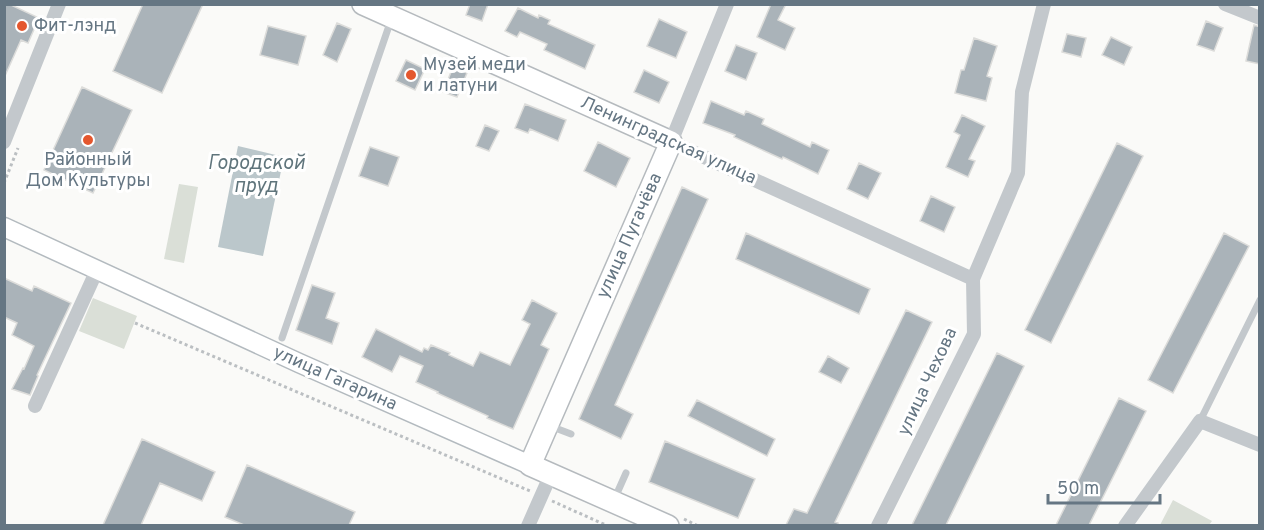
<svg xmlns="http://www.w3.org/2000/svg" width="1264" height="530" viewBox="0 0 1264 530" font-family="Overpass,sans-serif">
<style>
.green{fill:#dadfd7}
.water{fill:#bbc7cb}
.building{fill:#aab3b9;stroke:#dcdcda;stroke-width:1.5}
.lines{fill:none;stroke-linecap:round;stroke-linejoin:round}
.secondary-casing{stroke:#b3babf;stroke-width:21}
.primary-casing{stroke:#b5babe;stroke-width:24}
.path{stroke:#bbbfc2;stroke-width:3;stroke-dasharray:3 3;stroke-linecap:butt}
.lane{stroke:#c3c8cc;stroke-width:7}
.street{stroke:#c3c8cc;stroke-width:14}
.secondary{stroke:#fff;stroke-width:18}
.primary{stroke:#fff;stroke-width:21}
.poi-dot{fill:#e4572e;stroke:#fff;stroke-width:2}
.labels{text-anchor:middle;dominant-baseline:central;stroke-width:6;stroke-linejoin:round;paint-order:stroke}
.poi-label{font-size:18px;fill:#657683;stroke:#fff;text-anchor:start}
.street-label{font-size:18px;fill:#657683;stroke:#fff}
.water-label{font-size:20px;font-style:italic;fill:#60757c;stroke:#fff}
</style>
<rect width="100%" height="100%" fill="#fafaf8"/>
<!-- green -->
<path class="green" d="M179,184l19,3 -14,76 -20,-4z
M93,298l44,18 -13,33 -45,-18z
M1173,500l39,21 -3,4h-49z"/>
<!-- water -->
<path class="water" d="M238,146l46,11 -21,99 -45,-9z"/>
<!-- building -->
<path class="building" d="M4,4h5l30,14 -11,25 -7,-3 -17,38z
M143,4h60l-41,89 -49,-22z
M470,4h18l-6,17 -16,-6z
M771,4h15l-8,16 17,8 -10,22 -28,-13z
M518,8l20,10 1,-3 11,5 -2,4 47,21 -10,24 -41,-19 3,-6 -27,-12 -3,5 -12,-6z
M659,19l28,13 -11,26 -29,-12z
M1206,21l17,7 -9,23 -17,-6z
M337,23l14,6 -14,33 -14,-7z
M1254,25l6,2v37l-14,-3z
M268,26l38,10 -8,29 -38,-10z
M1067,34l19,4 -5,19 -19,-5z
M1111,37l21,10 -8,18 -22,-10z
M974,38l23,8 -10,30 5,2 -6,23 -31,-8 6,-23h3z
M736,45l21,8 -11,27 -21,-9z
M406,60l19,9 -10,21 -19,-9z
M453,67l14,6 -10,24 -14,-5z
M644,70l25,12 -10,21 -25,-11z
M82,87l50,23 -39,83 -49,-23z
M711,101l33,14 2,-4 18,8 -2,5 48,23 2,-5 17,8 -11,24 -35,-17 -1,2 -48,-22 1,-2 -32,-12z
M525,104l41,16 -8,21 -28,-12 -2,4 -13,-5z
M962,115l23,11 -16,33 6,2 -7,16 -22,-10 14,-32 -6,-3z
M485,125l14,6 -10,20 -13,-5z
M598,142l32,16 -14,29 -32,-16z
M1117,143l26,13 -92,187 -26,-13z
M370,147l29,10 -11,29 -29,-10z
M859,163l22,10 -13,26 -21,-10z
M682,187l26,12 -93,206 18,9 -12,25 -42,-20z
M931,196l24,11 -11,25 -24,-11z
M746,233l124,56 -11,25 -123,-55z
M1224,233l25,13 -76,147 -25,-13z
M4,278l28,13 2,-5 37,17 -34,72 1,1 -8,19 -18,-6 11,-21 1,1 10,-23 -22,-11 5,-12 -13,-6z
M312,285l23,8 -9,25 13,5 -7,21 -36,-14z
M532,300l25,13 -16,32 8,4 -36,80 -26,-11 1,-2 -51,-23 1,-1 -22,-10 7,-16 -23,-10 -8,16 -30,-15 14,-28 46,23 2,-4 4,2 3,-5 19,8 -1,2 24,11 7,-14 30,13 20,-41 -8,-4z
M906,310l26,12 -97,200 3,1v2h-52l8,-16 13,4z
M997,353l27,13 -78,159h-34z
M828,356l21,12 -8,15 -22,-11z
M1119,398l27,13 -57,114h-33z
M697,400l78,39 -8,17 -79,-40z
M142,439l73,33 -13,29 -42,-18 -19,42h-38z
M665,441l90,38 -17,39 -89,-36z
M247,465l108,47 -6,13h-105l-19,-8z"/>
<g class="lines">
<defs>
<path id="secondary" d="M4,227l295,136 231,102"/>
<path id="primary" d="M363,4l308,138 -141,323 138,61"/>
</defs>
<!-- secondary casing -->
<use href="#secondary" class="secondary-casing"/>
<!-- primary casing -->
<use href="#primary" class="primary-casing"/>
<!-- path -->
<path class="path" d="M4,183l14,-35
M135,323l395,168
M552,501l56,25
M684,519l14,7"/>
<!-- lane -->
<path class="lane" d="M282,338l109,-318
M1200,421l60,-121
M550,426l21,8
M614,500l12,-27"/>
<!-- street -->
<path class="street" d="M727,4l-56,138 302,137
M1225,4l35,14
M4,142l55,-138
M35,406l62,-136
M528,526l23,-52
M878,526l96,-192 -1,-55 45,-106 4,-81 22,-88
M1125,526l75,-105 60,24"/>
<!-- secondary -->
<use href="#secondary" class="secondary"/>
<!-- primary -->
<use href="#primary" class="primary"/>
</g>
<!-- markers -->
<g class="poi-dot">
<circle cx="22" cy="26" r="6"/>
<circle cx="411" cy="75" r="6"/>
<circle cx="88" cy="140" r="6"/>
</g>
<g class="labels">
<!-- poi labels -->
<g class="poi-label">
<text x="34" y="26">Фит-лэнд</text>
<text x="423" y="65">Музей меди<tspan x="423" dy="21">и латуни</tspan></text>
<text x="88" y="160" text-anchor="middle">Районный<tspan x="88" dy="21">Дом Культуры</tspan></text>
</g>
<!-- street labels -->
<g class="street-label">
<text transform="translate(668 141) rotate(24)">Ленинградская улица</text>
<text transform="translate(630 236) rotate(-66)">улица Пугачёва</text>
<text transform="translate(335 379) rotate(24)">улица Гагарина</text>
<text transform="translate(928 382) rotate(-65)">улица Чехова</text>
</g>
<!-- water labels -->
<g class="water-label">
<text x="256" y="164">Городской<tspan x="256" dy="23">пруд</tspan></text>
</g>
</g>
<!-- border -->
<rect width="1264" height="530" fill="none" stroke="#657683" stroke-width="12"/>
<!-- scale -->
<path d="M1048 494v9h112v-9" fill="none" stroke="#657683" stroke-width="3"/>
<text x="1057" y="494" font-size="18" fill="#657683" stroke="#ffffff" stroke-width="4.5" paint-order="stroke">50 m</text>
</svg>
